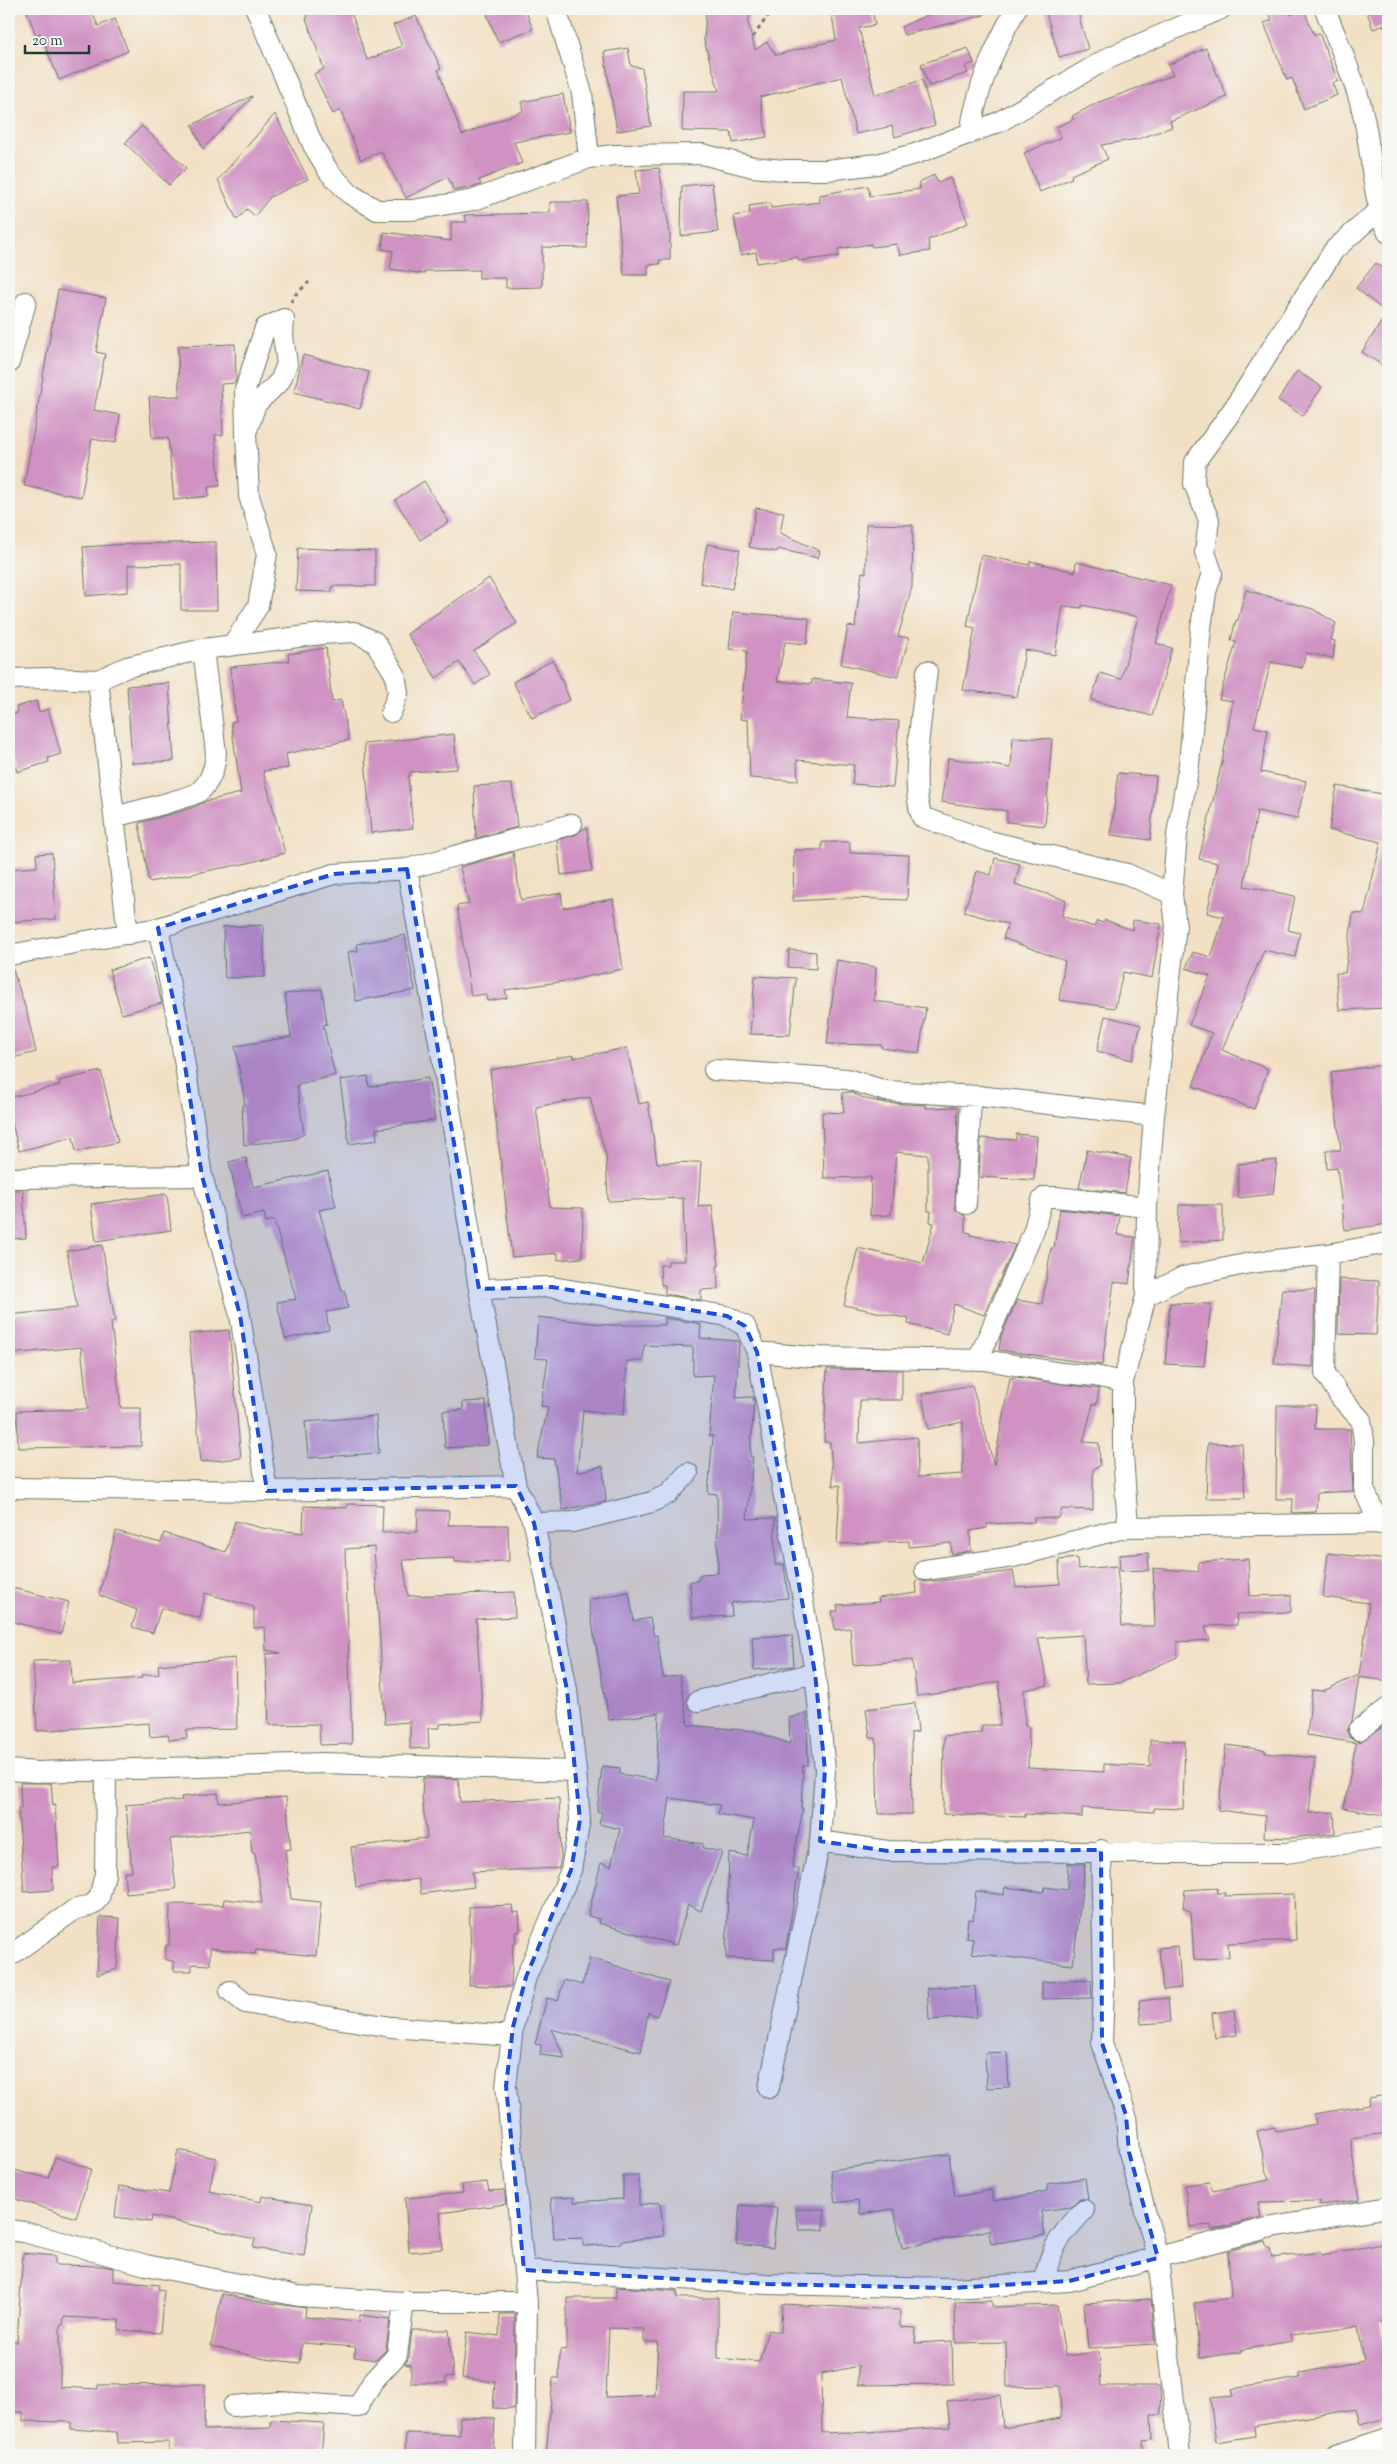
<svg xmlns="http://www.w3.org/2000/svg" width="1397" height="2464" viewBox="0 0 1397 2464" font-family="'Sorts Mill Goudy',serif">
<style>
.building{fill:#cf92c2;fill-rule:evenodd}
.lines{fill:none;stroke-linecap:round;stroke-linejoin:round}
.street-casing{stroke:#697666;stroke-width:22}
.path{stroke:#697666;stroke-width:3;stroke-dasharray:4 4;stroke-linecap:butt}
.street{stroke:#fff;stroke-width:20}
.marked{fill:#1d4ed8;fill-opacity:0.2;stroke:#1d4ed8;stroke-width:4;stroke-dasharray:10 6;stroke-linejoin:round}
</style>
<rect width="100%" height="100%" fill="#f6f6f2"/>
<filter id="ink" filterUnits="userSpaceOnUse"><feTurbulence type="fractalNoise" baseFrequency=".02" numOctaves="2"/><feDisplacementMap in="SourceGraphic" scale="10" xChannelSelector="R" yChannelSelector="G"/><feConvolveMatrix kernelMatrix="1 2 1 2 8 2 1 2 1" color-interpolation-filters="sRGB"/></filter>
<filter id="wash" filterUnits="userSpaceOnUse"><feTurbulence type="fractalNoise" baseFrequency=".0096" numOctaves="4" result="noise"/><feDisplacementMap in="SourceGraphic" scale="20" xChannelSelector="R" yChannelSelector="G"/><feGaussianBlur stdDeviation="1.12" result="paint"/><feColorMatrix in="noise" values="0 0 0 0 0 0 0 0 0 0 0 0 0 0 0 0 0 1.4 0 .05"/><feComposite in="paint" operator="in"/></filter>
<g filter="url(#wash)">
<rect width="100%" height="100%" fill="#f2e0c4"/>
<g id="blocks">
<!-- building -->
<path class="building" d="M26,9h65l7,17 17,-7 13,32 -69,29 -19,-47 -4,2z
M305,9h45l17,51 35,-14 -9,-21 23,-9 25,52 -3,2 24,65 61,-24 -2,-9 42,-8 7,38 -56,10 8,21 -43,17 2,5 -27,6 -6,-14 -42,21 -25,-47 -20,9 -21,-50 -7,4 -19,-40 10,-5 -18,-51 2,-1z
M485,9h40l8,20 -35,13z
M706,9h45l-3,14 7,27 12,-8 9,13 60,-15 -5,-31h41l3,16 -16,3 16,67 47,-15 13,45 -40,12 -3,-11 -36,8 -14,-57 -82,20 7,40 -34,6 -2,-11 -49,-1 1,-40h36l-15,-50z
M940,9h43l1,6 -80,20 -3,-8z
M1045,9h32l11,40 -29,8z
M1268,9h20l3,6 13,-5 10,25 5,-2 19,48 -6,2 5,12 -33,14 -12,-31 -5,2 -23,-57 8,-3z
M1366,9h22v15l-15,5z
M628,48l3,18 11,2 9,58 -34,5 -13,-79z
M968,48l6,15 -9,3 3,7 -39,13 -8,-22z
M1206,48l21,49 -57,24 2,6 -34,12 -37,6 7,14 -37,16 1,3 -32,14 -16,-39 37,-15 -5,-11 18,-8 -2,-3 27,-14 74,-27 -5,-10z
M252,96v1l-49,52 -11,-24z
M275,114l33,65 -38,18 -15,19 -8,-7 -10,11 -19,-40z
M142,126l44,42 -17,17 -44,-42z
M659,168l11,66v26h-11l1,4 -12,1v10h-24l-8,-79 23,-2 -3,-24z
M934,175l4,8 12,-5 18,45 -40,17 2,11 -30,4 -3,-11 -25,3 -1,-3 -33,5 1,7 -41,5v-4l-41,6 -1,-11 -15,3 -7,-39 16,-3 -1,-7 21,-3 1,5 49,-6 -1,-7 49,-9 2,10 50,-7 -1,-7z
M712,183l6,49 -37,4 1,-50z
M550,202h38l-1,46 -45,-1v40l-36,1v-10h-27v-8l-54,1 -1,3 -34,-5 3,-18 -11,-2 2,-17 67,9v-19h16l-3,-7 86,-2z
M1376,263l12,10v96l-26,-17 25,-39 -31,-25z
M58,290l48,8 -10,54 9,2 -11,56 26,5 -4,28 -24,-4 -11,58 -57,-11z
M235,344l1,36 -1,3 -14,1 2,51h-8l5,51 -12,1 1,9 -35,4 -6,-62h-16l-3,-41 30,-1 -1,-50z
M303,355l66,17 -9,37 -66,-17z
M1297,371l25,16 -19,29 -25,-16z
M424,481l25,41 -29,18 -25,-40z
M756,508l28,4 -4,21 40,18 -2,7 -40,-9 -1,3 -28,-5z
M866,524l47,1 -1,62 -14,49 11,2 -11,39 -57,-13 7,-38 7,1 7,-55 4,1z
M216,542l1,68h-36v-46l-53,1v27l-42,4 -3,-49 46,-3z
M707,544l33,6 -8,39 -32,-6z
M298,548l77,3v35h-43v6l-36,-1z
M981,555l49,10v-4l45,11 1,-10 95,23 -15,58 16,5 -20,68 -61,-16 9,-27 21,6 17,-62 -56,-12v3l-19,-2 -8,49 -30,-5 -8,47 -54,-7 12,-62 -8,-2z
M489,578l28,45 -43,28 16,23 -15,11 -16,-23 -23,16 -29,-44z
M1246,590l67,19 23,14 -5,17 4,1 -2,17 -27,-5 -4,15 -31,-6 -17,65 14,3 -7,42 45,9 -9,38 -40,-8 -13,75 51,10 -7,34 12,3 -5,24 -31,-7 -42,100 46,19 -14,40 -61,-23 19,-53 -23,-8 21,-49 -24,-8 7,-16 18,5 13,-40 -17,-4 11,-50 -19,-4 23,-97 11,-61 -14,-2 17,-57 -5,-2 5,-20h2z
M733,612l76,6 -2,26 -22,-2 -8,39 35,3v-5l39,4 -4,34 52,4 -6,66 -41,-3 2,-19 -57,-5 1,21 -48,-3 -2,-58 -8,-1 7,-68 -18,-2z
M326,648l6,54 9,-2 8,40 -63,14 2,14 -25,3 22,82 -37,10 -99,19 -10,-59 50,-14 18,-8 34,-8 -10,-71 5,-1 -6,-54 59,-6 -1,-7z
M553,660l17,40 -38,18 -19,-36z
M169,683l5,78 -42,2 -5,-77z
M36,701l3,11 9,-3 13,45 -13,4 1,4 -32,10 -8,-30v-26l8,-3 -1,-6z
M454,734l3,35 -47,3v4h-2l5,52 -42,5 -7,-89z
M1013,737l39,2 -7,87 -38,-4v-11l-66,-9 7,-44 63,10z
M1118,773l38,3 -6,64 -39,-5z
M512,784l5,43 -41,11 -2,-52z
M1337,786l51,9v213l-49,2 -3,-37h9l8,-60 11,1 17,-72 -52,-12z
M587,828l5,43 -31,4 -4,-35 18,-5 8,-6z
M822,842h28v11l59,2 -2,45 -58,-2 -56,3 1,-51h28z
M513,852l8,48 40,-7 2,15 50,-9 10,70 -51,11 -67,10 2,8 -20,3 -1,-7 -15,2 -14,-90 12,-2 -9,-37z
M52,853l4,66 -47,3v-53l28,-2 -1,-13z
M995,858l25,6 -5,20 51,16 -4,16 32,11 3,-6 6,2 2,-3 27,10 1,-10 28,4 -9,54 -29,-6 -8,36 -56,-8 6,-39 -62,-23 5,-14 -44,-12 13,-41 14,4z
M263,925l2,52 -40,1 -2,-51z
M405,935l10,55 -59,11 -8,-49 10,-1 -1,-7z
M789,950l27,2v17l-28,-2z
M149,958l13,45 -40,11 -13,-44z
M837,960l39,7 -2,34 52,7 -7,45 -38,-5 1,-3 -55,-1z
M9,967h3l15,46 9,39 -27,7z
M755,976l41,2 -6,57 -40,-1z
M322,989l5,35 -4,1 12,50 -38,10 7,49 -10,5 -50,6 -2,-40 3,-1 -10,-58 56,-9 -6,-43z
M1105,1016l36,9 -9,35 -35,-9z
M627,1048l12,56 9,-2 9,61 44,-1 -3,45 14,-2 7,61h-2l1,23 -17,1v10l-36,-6v-9h-4l-1,-20h8v-4h17l-2,-63 -75,3 -2,-45 -16,-59 -54,10 14,100 33,1 -1,50 -24,2v-7l-46,4 -22,-187 84,-15v3z
M1384,1065l4,52v107l-43,6 -8,-62 -10,1 -1,-19h15l-10,-78z
M101,1071l17,71 -42,10 -3,-15 -54,14 -10,-40v-13l51,-13 -1,-4z
M368,1076l1,11 59,-9 7,42 -59,9 1,11 -28,4 -9,-64z
M850,1092l16,7 19,4 41,2v3l32,-1 -3,102 10,7v16l6,1v2l44,10 -31,70 -30,-11 -7,30 -39,-10 1,-5 -65,-14 14,-57 65,15 11,-40 -4,-1 1,-11h-3v-56l-32,-3 -5,63 -21,1 1,-39 -47,1 -2,-66 22,1 -2,-20z
M1016,1134l21,2 -3,44 -55,-3 2,-39 35,2z
M1087,1150l44,8 -6,35 -46,-5z
M246,1158l7,29 75,-16 8,36 -17,3 23,81h3l3,17 -22,4 3,18 -44,9 -8,-37 19,-3 -22,-79 -8,2 -2,-9 -22,5 -13,-56z
M1277,1160l-4,34 -35,4v-34z
M9,1190h14l3,48 -17,1z
M167,1194l4,36 -75,11 -5,-37z
M1179,1205h44v35l-45,3z
M1060,1209l60,7 -3,19 18,2 -6,47 -15,-2 -12,83 -103,-15 2,-14 16,-36 25,4 9,-56h3z
M102,1245l13,76 -4,1 10,86h20v38l-123,2 -1,-37 71,-2 -7,-62 -72,7v-39l68,-7 -10,-57z
M1339,1279l40,2 -3,54 -38,-1z
M1282,1289l33,1 -2,77 -39,-3z
M1170,1303l41,1 -7,62 -39,-2z
M538,1317l72,8h55v-7l36,6 -1,14 39,3 -3,57 17,-1 1,5 -4,55h3l-6,62 28,-1v47l9,-1 4,34 -57,5 1,13 -40,2 -2,-37h8l3,-7 17,-1 -1,-79 -9,-1 5,-57h-4l5,-61 -21,1v-29l-49,-2 -1,16h-16l-3,54 -41,-5 -6,62 26,-6 3,35 -43,9 -9,-51 -17,-1 11,-51 -7,-1 7,-47 -13,-1z
M229,1330l12,128 -40,4 -12,-128z
M827,1369l75,1v30h-42l-1,43 58,-6 1,40 45,-3v-52l-35,7 -6,-35 50,-9 22,80 16,-87 7,-1 82,12 -2,15h-4l-10,38 16,1 1,23 -7,3v41l-31,-1 -3,9h-25v4l-47,2v4l-17,3 1,20 -19,3 -1,-11 -42,4v-6l-72,3 3,-59 -7,1 -3,-44h-6z
M486,1401l2,44 -43,3 -2,-37 20,-1v-8z
M1277,1405h39l-1,24h35l3,62 -36,2 -1,19 -24,1 1,-14h-17z
M376,1416l3,37 -71,5 -3,-36z
M1208,1443l34,1 3,54h-39z
M347,1504l36,1 -1,28 35,-1 1,-22 31,1 -1,14h60l1,36 -54,1v-4l-52,2 5,36 106,-4 1,25 -39,2 7,102 -43,3v4h-12l1,20 -19,1v-27l-25,2 -11,-177 -29,2 7,195 -32,1 -1,-21 -50,1 -3,-71 15,-1 -15,-3 -1,-23 -11,1v-21l-49,-14 -5,25 -39,-10 -8,25 -21,-6 5,-17 -38,-15 17,-64 45,12 3,-10 62,19 9,-31 27,7 41,5 1,-27 43,2z
M1148,1553l1,17 -29,1 -1,-16z
M1328,1553l60,7v121l-29,-4 -7,44 -5,10 3,7 10,4 24,-16 4,1v63l-5,25 -39,-7 12,-65 -49,-8 5,-45 11,1 36,-16 5,-32 5,-40 -46,-6z
M1077,1558l1,11 39,-3 5,60h33l-2,-58 46,4 -1,-10 50,-3 2,37 41,-1v17l-55,2 1,11 -32,1 5,14 -33,2v15l-57,26 -34,1 -3,-49 -45,3 10,47 -24,5 1,36h4l-1,42 76,4v-8l46,3v-27l35,1 -2,68 -29,-1v4l-72,-4v9l-57,-3v3l-82,-3 1,-78 37,-3 1,-8h18l-1,-44 -41,10 -41,5 -5,-36 -59,5 -3,-37 -15,2 -3,-19h6l-1,-6 42,-3 -1,-4 39,-5 -1,-13 11,2 86,-11 3,16 44,-3 -1,-24z
M9,1587l60,15 -8,32 -52,-13z
M629,1592l5,29 16,-3 4,18 3,-1 6,43 17,-3 8,50 66,6 36,13 -1,-26 18,-5 1,52h-5l-2,43h2l-11,60 7,1 -13,79h-12v12l-48,-2 3,-105 18,3 7,-36 -36,-6 2,-9 -50,-7 -6,40 39,6v4l19,4 -21,59 -13,-6 -12,40 -78,-22 1,-4 -11,-3 13,-53 10,3 9,-37 -21,-5 3,-12h-5l5,-46 18,2v6l36,6 3,-67 -50,7 -21,-120z
M792,1635l2,31 -40,4 -2,-33z
M235,1658l2,71 -51,1 1,8 -18,2 -1,-5 -18,2 -1,-14 -112,8 -4,-70 38,-1 1,23 70,-5 -1,-3 18,-1 -1,-9z
M915,1703l3,29 -7,1 1,81h-34l-2,-76h-6l-4,-29z
M1226,1745l39,5v3l50,5 -6,55 25,-1 1,21 -44,5 -27,-1 1,-21 -47,-6z
M423,1778l35,1 2,23 99,-4 2,58 -2,12 -87,4 2,15 -53,7 -2,-15 -63,8 -5,-40 76,-9 -5,-40z
M20,1783h31l2,23 2,-1 4,62h-7l1,23 -29,2 -6,-84h3z
M218,1793l1,10 67,-6 5,52 -6,1 6,49 30,3 -5,54 -60,-6 -1,4 -45,-6v17l-18,-1v7h-18v-9l-9,-3 1,-14h3l1,-41 53,1 1,-6 38,4 -7,-50h-3l-2,-23 -80,9 6,50 -50,5 -2,-22h8l-6,-67 56,-5 -1,-3z
M1068,1864h17l-12,101 -101,-12 1,-14 -7,-1 2,-19 5,1 3,-29 28,4 1,-8 39,5 1,-5 22,3z
M1217,1888l1,5h7v3l69,-2 2,46 -68,3 1,14 -35,3 -3,-47 -8,-6 2,-17z
M512,1905l1,8 6,-1 1,20h-5l1,12h-3l-2,43 -42,-2 2,-35 -2,-43z
M100,1917l20,1 -3,51 -20,6z
M1178,1946l3,42 -18,2 -4,-42z
M590,1958l79,24 -12,34 -9,-4 -7,40 -90,-23 14,29 -25,-3 1,-10 -6,-1 12,-46 11,3 6,-21 18,5z
M1091,1980l1,18 -50,1v-17z
M975,1986l2,31 -48,3 -2,-32z
M1168,1998l2,24 -29,2 -2,-23z
M1234,2010l3,25 -22,3 -3,-25z
M1007,2052l2,35 -22,1 -2,-35z
M1388,2095v38l-38,5 9,62 -39,5v-4l-62,1 3,15 -49,13 -1,-5 -21,2 -5,-42 24,-3 4,9 56,-11 -12,-49 18,-4 1,4 40,-7 -2,-10 55,-9 -1,-7z
M178,2150l38,8 -7,33 52,11 1,-6 50,9 -8,51 -51,-8 2,-9 -103,-23 -1,6 -36,-5 4,-31 50,7z
M949,2154l6,43 36,-7 2,11 55,-10 -1,-7 38,-6 3,21h-8l-9,8 -30,4 4,24 -54,9 -2,-14 -87,18 -8,-39 -34,5 -2,-14 -23,3 -4,-33z
M55,2157l36,12 -15,49 -67,-21v-28l39,9z
M623,2176h16v29l21,-3 4,34 -43,5v3l-38,2v-8l-29,1 -3,-41 23,-1v5l49,-3z
M487,2182l2,9 15,-1 2,14 -66,9 3,36 -34,3 -4,-54 58,-5 -1,-8z
M740,2205l37,3 -4,40 -37,-4z
M795,2209h29v21h-25z
M1265,2241l2,7h3l2,10 48,-6 1,3 67,-12v77l-7,1 6,32 -2,1 3,17v47l-27,7 -4,-16 -103,17 1,10 -39,6 -6,-44 23,-2 -1,-7 68,-11v-5l64,-12 -6,-35 -67,8 1,7 -52,9 1,2 -41,6 -6,-55 37,-5 -3,-47z
M23,2253l32,3v9l48,1 10,2v13l46,4 -1,4 6,1 -4,43 -41,-3v-10l-55,-3 -1,8h-3v62l38,2v-4l107,-1 -1,46 67,-2v-8l53,3 -3,32h-124l1,-3 -29,-1v-9l-51,1 -1,-11 -46,-3v-7l-48,-1v-9h-14v-71l8,1z
M616,2287l61,4v7h41v60l41,4 9,-32 13,2 1,-28 118,6v17l16,1 -1,15 37,-2 1,43 -95,1v-19l-37,8 1,59 28,-1v1l100,-6 -3,-26 53,-6 3,33 58,-10 -1,-32 -53,1 -1,-45 -50,1 -1,-41 37,-1v6l65,-2 8,51 34,-4 2,34h59l1,29h-10l1,25 -9,1v14h-597l7,-77h6l1,-28 7,-1v-51h49zM609,2328l35,1v13h14l-3,53 -49,2z
M222,2294l33,7 51,7 -1,9 54,5 1,-7 30,4 -4,31 -10,10 -22,-3 2,-10 -54,-4 -2,20 -35,-4 -54,-13z
M1151,2299l4,45 -67,4 -4,-45z
M500,2314h15l-1,95 -21,-1 2,-26 -33,-4 5,-46 32,4z
M412,2330h37l4,47 -7,-1v7h-35v-18l-6,-1 4,-7z
M460,2417l35,1 -2,37h-88l1,-22 54,2z"/>
</g>
</g>
<g filter="url(#ink)">
<use href="#blocks" fill-opacity="0" stroke="#697666" stroke-width="1"/>
<g class="lines">
<defs>
<path id="street" d="M256,9l57,136 16,27 21,22 27,16h35l62,-10 115,-42 25,-3 88,-1 51,13 31,3h43l50,-6 38,-10 84,-32 111,-65 111,-48
M556,9l26,84 7,65
M1325,9c12,31 26,62 35,93 13,44 9,89 28,131
M970,134c7,-46 23,-84 46,-125
M9,363l17,-61
M233,644l25,-38 9,-52 -18,-58 -3,-63 10,-29 24,-23 7,-17 -4,-28 1,-17 -19,9 -20,62 1,43
M927,671c-4,36 -18,114 -5,146l67,24 138,33 45,20
M9,679l41,-1 48,2 29,-13 76,-18 119,-15 32,-2 21,10 20,32 3,19 -7,19
M98,680l30,254
M114,817c14,-4 78,-19 86,-26 11,-10 15,-23 16,-38l-13,-104
M407,869l35,189 37,231 37,197 18,37 19,91 14,76 9,81 4,49 -9,50 -45,107 -13,50 -7,59 21,216 -2,153
M158,928l176,-54 73,-5 165,-45
M9,955l149,-27 21,99 23,149 38,139 27,176
M714,1070l133,9 39,12 92,5 176,20
M9,1178l193,-2
M966,1204l5,-107
M1328,1254l-3,119 16,25 20,22 3,20v49l15,35
M479,1289l73,-2 175,29 18,10 12,26 43,231 15,90 10,97 -5,71 -51,247
M1146,1296l37,-19 67,-14 78,-9 60,-11
M757,1352l55,5 173,3 77,13 33,3 28,6
M978,1360l56,-130 8,-30 3,-3h11l91,10
M9,1488l258,3 249,-5
M534,1523l39,-1 79,-20 16,-8 20,-21
M1128,1527l-5,-72v-73l23,-86 1,-89 7,-91 22,-190 -4,-32 5,-59 12,-71 12,-136 5,-36 6,-19 -7,-21 4,-32 -15,-36 1,-22 39,-54 100,-158 45,-40
M925,1570l88,-13 115,-30 260,-4
M698,1701l117,-28
M1359,1730l29,-22
M9,1770l28,2 287,-9 252,8
M820,1841l68,10 398,2 102,-16
M1101,1850l3,134 -2,59 24,72 3,37 29,106 22,197
M9,1953l2,2 63,-45 18,-5 7,-7 6,-24 1,-104
M230,1991l15,12 146,24 121,9
M9,2230l15,2 122,33 152,31 106,6h123
M524,2270l243,14 185,4 117,-7 198,-53 121,-21
M1045,2282c4,-34 16,-47 39,-72
M233,2406l47,-4 78,5 15,-26 24,-26 7,-53
M1336,2455l52,-17"/>
</defs>
<!-- street casing -->
<use href="#street" class="street-casing"/>
<!-- path -->
<path class="path" d="M753,37l20,-28
M291,302l4,-7 14,-13"/>
<!-- street -->
<use href="#street" class="street"/>
</g>
</g>
<!-- marked area -->
<path class="marked" d="M407,869l72,420 73,-2 175,29 18,10 12,26 58,321 10,97 -5,71 68,10 213,-1 1,193 24,72 3,37 29,106 -89,23 -117,7 -185,-4 -243,-14 -18,-184 7,-59 13,-50 45,-107 9,-50 -13,-130 -33,-167 -18,-37 -249,5 -27,-176 -38,-139 -23,-149 -21,-99 176,-54z"/>
<!-- margin -->
<rect width="1397" height="2464" fill="none" stroke="#f6f6f2" stroke-width="30"/>
<!-- scale -->
<path d="M25 45v8h64v-8" fill="none" stroke="#1f3d34" stroke-width="2.5"/>
<text x="32" y="45" font-size="15" fill="#1f3d34" stroke="#f6f6f2" stroke-width="4" paint-order="stroke">20 m</text>
</svg>
